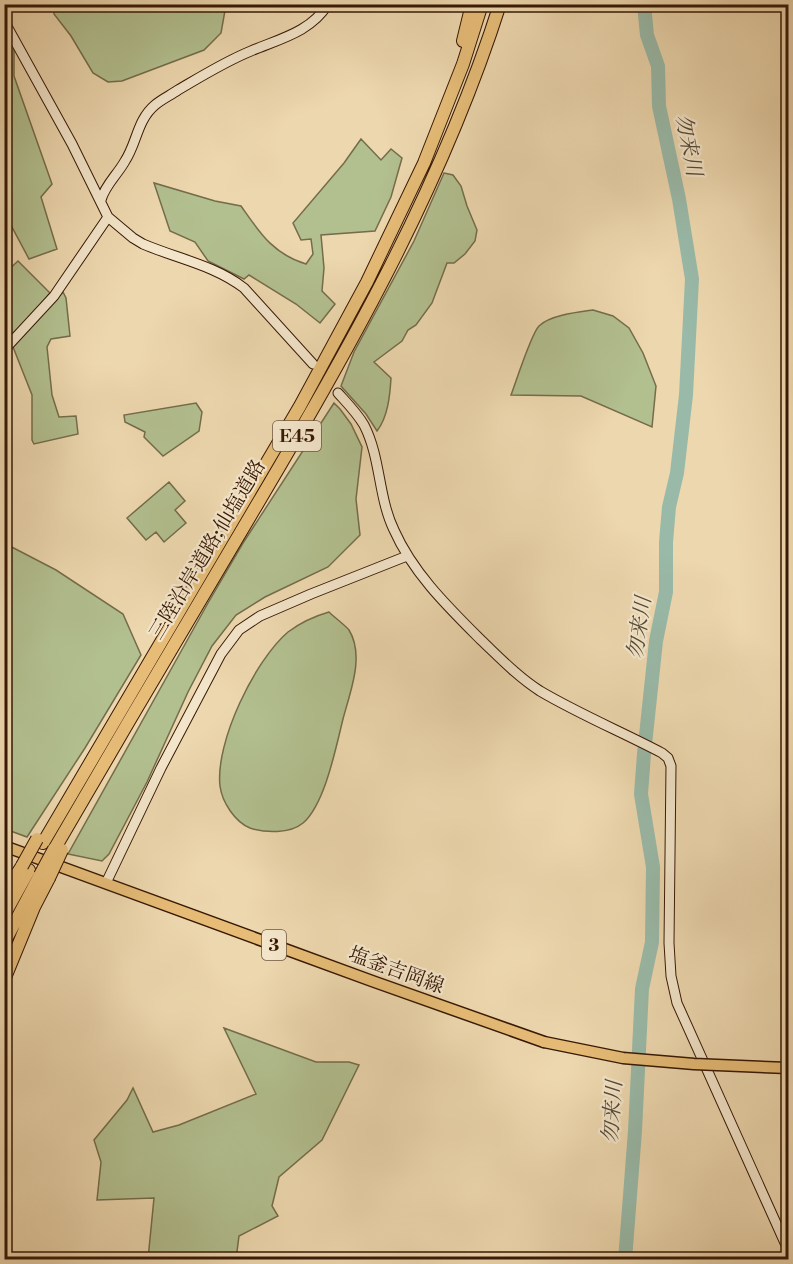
<svg xmlns="http://www.w3.org/2000/svg" width="793" height="1264" viewBox="0 0 793 1264" font-family="'Libre Bodoni','Noto Serif JP',serif">
<style>
.green{fill:#b2bf8f;stroke:#746c4a;stroke-width:1.5}
.lines{fill:none;stroke-linecap:round;stroke-linejoin:round}
.river{stroke:#99baa9;stroke-width:14}
.secondary-casing{stroke:#371805;stroke-width:11}
.primary-casing{stroke:#371805;stroke-width:13}
.highway-casing{stroke:#371805;stroke-width:14}
.secondary{stroke:#f3e5ca;stroke-width:9}
.primary{stroke:#e6bc77;stroke-width:10}
.highway{stroke:#e6bc77;stroke-width:12}
.primary-bridge-casing{stroke:#371805;stroke-width:13;stroke-linecap:butt}
.highway-bridge-casing{stroke:#371805;stroke-width:14;stroke-linecap:butt}
.primary-bridge{stroke:#e6bc77;stroke-width:10}
.highway-bridge{stroke:#e6bc77;stroke-width:12}
.labels{text-anchor:middle;dominant-baseline:central;stroke-width:4.5;stroke-linejoin:round;paint-order:stroke}
.shield{fill:#f3e5ca;stroke:#6f5640;stroke-width:1.5}
.shield-label{font-size:18px;font-weight:bold;fill:#371805}
.street-label{font-size:20px;fill:#371805;stroke:#f3e5ca}
.water-label{font-size:21px;font-style:italic;fill:#544936;stroke:#f3e5ca}
</style>
<rect width="100%" height="100%" fill="#edd7ae"/>
<filter id="stains"><feTurbulence type="fractalNoise" baseFrequency=".00333" numOctaves="4"/><feColorMatrix values="0 0 0 0 .2 0 0 0 0 .09 0 0 0 0 .02 0 0 0 .5 -.17"/></filter>
<radialGradient id="worn" r=".72"><stop offset=".6" stop-color="#630" stop-opacity="0"/><stop offset="1" stop-color="#630" stop-opacity=".3"/></radialGradient>
<!-- green -->
<path class="green" d="M54,5v-1l172,1 -5,28 -17,17 -82,31 -14,1 -15,-9 -22,-37 -17,-22z
M4,32l10,15v29l38,108 -11,13 16,52 -28,10 -24,-45z
M361,139l20,21 10,-11 11,9 -11,39 -16,34 -54,4 3,33 -2,23 13,13 -15,19 -24,-19 -47,-29 -5,4 -36,-18 -13,-19 -25,-11 -16,-48 61,18 26,5c19,27 32,48 65,58l7,-10 -2,-15 -10,1 -8,-17 51,-60z
M444,173l9,2 8,11 6,20 10,24 -2,11 -10,13 -11,9h-7l-15,40 -16,22 -8,5 -6,11 -28,21 17,16c-1,17 -3,39 -14,53l-11,-17 -25,-28 13,-34 60,-111z
M18,261l32,32 -18,22 -25,24 -2,-3v-63z
M63,292l3,6 4,38 -19,3 -4,8 5,48 7,22 17,-1 2,18 -44,10 -2,-4v-45l-19,-48z
M593,310l20,6 16,12 14,25 13,33 -4,41 -71,-31 -70,-1c5,-13 20,-61 28,-69 11,-11 40,-14 54,-16z
M196,403l6,9 -3,19 -36,25 -19,-19 1,-5 -20,-10 -1,-7z
M334,403l6,6 11,15 11,23 -6,52 4,36 -32,32 -63,30 -29,18 -24,31 -24,46 -41,90 -38,72 -7,7 -34,-7 140,-251 35,-60z
M169,482l16,19 -10,9 11,13 -22,19 -8,-10 -10,8 -19,-22z
M4,543l52,27 67,44 18,41 -56,93 -58,89 -22,-8z
M329,612c6,6 15,12 20,18 16,26 1,62 -6,89 -7,28 -18,85 -40,104 -13,11 -38,10 -53,5 -15,-6 -28,-26 -30,-42 -5,-44 35,-126 68,-154 12,-9 27,-16 41,-20z
M224,1028l92,34h33l10,3 -37,75 -43,37 -7,29 6,10 -39,20 -3,23h-88l6,-61 -57,2 4,-38 -7,-22 33,-40 6,-12 20,44 26,-7 77,-31z"/>
<g class="lines">
<!-- river -->
<path class="river" d="M625,1260l10,-129 7,-142 10,-47 1,-75 -12,-73 3,-40 12,-113 10,-49v-50l3,-35 8,-34 9,-78 6,-116 -13,-80 -20,-93 -1,-40 -11,-31 -3,-31"/>
<defs>
<path id="secondary" d="M4,21l68,123 36,73 25,21 10,6c35,15 71,21 101,44l69,76
M101,200c4,-15 17,-26 24,-39 12,-18 12,-41 30,-56 7,-6 16,-10 23,-15 24,-14 48,-29 73,-39 28,-12 60,-19 77,-47
M4,350l50,-54 54,-79
M338,393c9,10 19,20 26,32 17,33 14,72 30,105 19,43 54,77 87,110 19,18 37,37 59,51 39,23 82,41 122,62l6,5 3,8 -2,177 2,33 6,27 108,240
M106,883l55,-115 60,-114 18,-24 21,-14 51,-22 96,-38"/>
<path id="primary" d="M4,846l368,135 172,61"/>
<path id="highway" d="M463,41l9,-37
M43,843l257,-437 67,-124 57,-119 39,-99 19,-60
M55,848c65,-112 131,-224 197,-335 97,-163 190,-327 248,-509
M4,894l18,-28
M4,915l25,-45
M4,943l36,-68
M4,980l30,-73 15,-29"/>
</defs>
<!-- secondary casing -->
<use href="#secondary" class="secondary-casing"/>
<!-- primary casing -->
<use href="#primary" class="primary-casing"/>
<!-- highway casing -->
<use href="#highway" class="highway-casing"/>
<!-- secondary -->
<use href="#secondary" class="secondary"/>
<!-- primary -->
<use href="#primary" class="primary"/>
<!-- highway -->
<use href="#highway" class="highway"/>
<defs>
<path id="primary-bridge" d="M544,1042l79,16 71,6 94,4"/>
<path id="highway-bridge" d="M22,866l15,-27
M40,875l14,-26
M49,878l13,-28"/>
</defs>
<!-- primary-bridge casing -->
<use href="#primary-bridge" class="primary-bridge-casing"/>
<!-- highway-bridge casing -->
<use href="#highway-bridge" class="highway-bridge-casing"/>
<!-- primary-bridge -->
<use href="#primary-bridge" class="primary-bridge"/>
<!-- highway-bridge -->
<use href="#highway-bridge" class="highway-bridge"/>
</g>
<g class="labels">
<!-- shield labels -->
<g class="shield">
<rect x="273" y="421" width="48" height="30" rx="4.5"/>
<rect x="262" y="930" width="24" height="30" rx="4.5"/>
</g>
<g class="shield-label">
<text x="297" y="436">E45</text>
<text x="274" y="945">3</text>
</g>
<!-- street labels -->
<g class="street-label">
<text transform="translate(208 550) rotate(-59)">三陸沿岸道路;仙塩道路</text>
<text transform="translate(396 971) rotate(20)">塩釜吉岡線</text>
</g>
<!-- water labels -->
<g class="water-label">
<text transform="translate(688 145) rotate(79)">勿来川</text>
<text transform="translate(640 628) rotate(-82)">勿来川</text>
<text transform="translate(613 1112) rotate(-86)">勿来川</text>
</g>
</g>
<!-- margin -->
<rect width="793" height="1264" fill="none" stroke="#edd7ae" stroke-width="24"/>
<rect x="6" y="6" width="781" height="1252" fill="none" stroke="#371805" stroke-width="3"/>
<rect x="12" y="12" width="769" height="1240" fill="none" stroke="#371805" stroke-width="1.5"/>
<rect width="100%" height="100%" filter="url(#stains)"/>
<rect width="100%" height="100%" fill="url(#worn)"/>
</svg>
